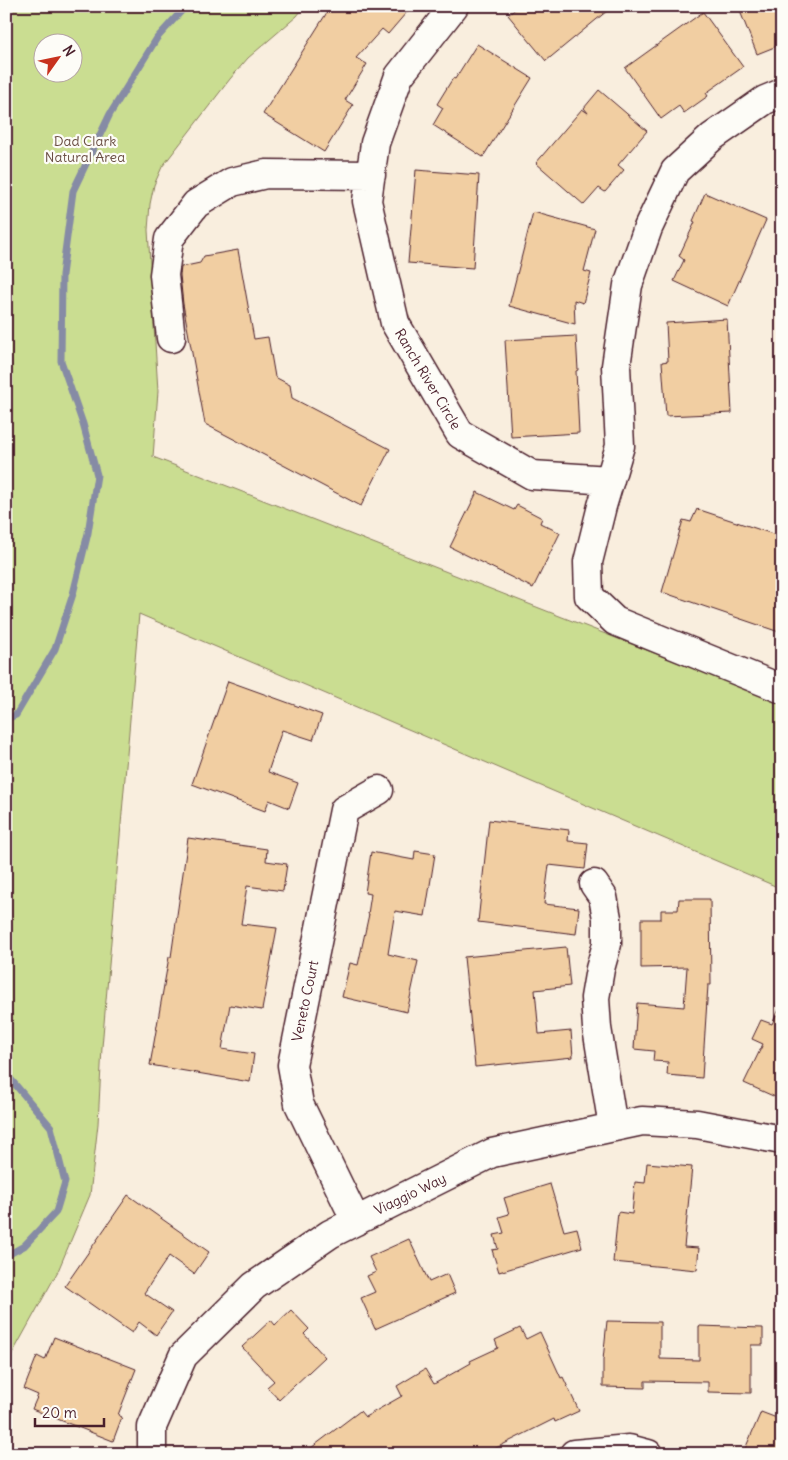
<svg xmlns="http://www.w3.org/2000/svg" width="788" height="1460" viewBox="0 0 788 1460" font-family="Delius,sans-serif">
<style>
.green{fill:#cadd91;stroke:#8a7e5e;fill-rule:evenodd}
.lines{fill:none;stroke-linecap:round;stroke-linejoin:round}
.stream{stroke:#868ba5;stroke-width:7}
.building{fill:#f1cea2;stroke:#4a1f2b}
.minor-casing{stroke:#4a1f2b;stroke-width:31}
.minor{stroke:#fdfcf7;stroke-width:28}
.labels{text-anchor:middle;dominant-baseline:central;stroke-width:4.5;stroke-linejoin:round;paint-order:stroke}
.park-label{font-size:14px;fill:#6a4e44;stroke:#fdfcf7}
.street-label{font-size:14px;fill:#4a1f2b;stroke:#fdfcf7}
</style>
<rect width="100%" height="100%" fill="#f9eede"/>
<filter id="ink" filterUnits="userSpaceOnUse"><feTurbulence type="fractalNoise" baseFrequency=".02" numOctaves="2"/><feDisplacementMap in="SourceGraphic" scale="10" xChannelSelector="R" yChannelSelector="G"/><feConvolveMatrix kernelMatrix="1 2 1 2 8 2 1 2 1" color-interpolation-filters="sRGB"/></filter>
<g filter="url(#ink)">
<!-- green -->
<path class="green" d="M6,6h299l-8,10 -49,42 -18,21 -68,88 -8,18 -4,19 -2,26 10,161 -5,66 629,246v186l-643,-275 -37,433 -4,77 -8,71 -32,76 -52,94zM42,42h30v30h-30z"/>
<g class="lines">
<!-- stream -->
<path class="stream" d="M6,719l10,-4 39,-66 18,-55 15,-61 9,-58 -14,-51 -22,-63 1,-86 11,-84 37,-77 47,-76 29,-32
M6,1072l2,4 43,51 14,55 -9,30 -32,34 -18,10"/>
</g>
<!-- building -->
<path class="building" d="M331,6h81l-24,28 -6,-5 -26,29 11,6 -22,36 8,5 -29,47 -61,-38z
M519,6h94l-67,55 -38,-46z
M738,6h44v38l-25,10z
M703,12l40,55 -37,26 2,3 -24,17 -5,-7 -18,13 -36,-51z
M477,44l55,34 -49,79 -50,-32 10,-17 -6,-4 16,-26 2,1z
M599,90l48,41 -29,34 6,5 -19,22 -6,-4 -15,17 -48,-42 46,-54 6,4 -4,-5z
M416,170l63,5 -6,93 -65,-5z
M705,193l61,27 -38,86 -54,-25 10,-21 -5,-4 16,-34 -2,-1z
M533,212l62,17 -11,42 7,2 -8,30 -9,-3 1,24 -66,-18z
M238,250l16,89 14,-2 7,40 15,8 2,13 98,51 -29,57 -156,-82 -22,-120 -3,-29 1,-8 19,-4 4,-7z
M727,319l5,94 -66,3 -4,-54 6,-1 -2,-38z
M576,336l2,34 -2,1 3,62 -68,4 -6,-97z
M477,492l37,18 3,-5 25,13 -2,5 20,10 -27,55 -83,-41z
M697,509l85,28v96l-120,-41 21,-72 8,2z
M228,681l94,34 -9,25 -31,-10 -14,42 30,11 -9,25 -20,-8 -4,11 -73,-27z
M489,820l80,10 -1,11 20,2 -3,26 -36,-4 -5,39 35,4 -3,26 -98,-12z
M188,838l79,11 -1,12 21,3 -4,27 -36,-5 -6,38 36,4 -15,82 -32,-5 -8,44 32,5 -4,28 -100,-17 19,-108h2z
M415,851l20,3 -10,62 -30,-5 -7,43 30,7 -11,51 -65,-15 8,-34 8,2 11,-51h-1l3,-20 -6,-1 6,-41 43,8z
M679,899h31l1,86h-3l-6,93 -35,-3 1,-13 -15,-1 1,-10 -20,-2 3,-46 47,4 3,-40 -46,1v-49h20v-9h17z
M566,947l4,39 -35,4 4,44 32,-3 2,26 -98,10 -11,-110z
M782,1003v97l-38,-17 19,-39 -11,-5 9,-19 11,4z
M647,1163l45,4 -8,80 15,1 -2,22 -84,-8 5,-50 14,2 3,-32 10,1z
M550,1184l14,47 13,-3 5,19 -83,25 -7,-22 6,-1 -4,-14 10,-2 -5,-16 10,-3 -5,-16z
M128,1195l81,57 -15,22 -25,-18 -25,37 28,19 -16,23 -17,-13 -7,11 -67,-47z
M409,1239l20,43 18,-8 8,19 -80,36 -14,-31 14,-6 -8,-16 9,-4 -7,-15z
M291,1310l18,19 -5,5 21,23 -46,43 -12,-13 7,-6 -32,-34 29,-27 4,5z
M607,1321l53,1v37l39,1v-34l64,2v17h-12v48l-43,-1v-10l-63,-1v7l-42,-1v-27z
M520,1328l6,11 14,-7 21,46 2,-1 16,34 -24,11 -1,-3 -70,35h-181l57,-43 5,6 37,-21 -5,-10 28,-17 9,15 37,-21 -1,-2 28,-13 -3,-8z
M54,1337l82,32 -18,46 4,2 -9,24 -81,-32 6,-14 -14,-6 13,-33 8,4z
M761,1412l21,8v34h-26l-11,-5z"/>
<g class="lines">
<defs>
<path id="minor" d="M454,6l-55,70 -24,67 -8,58 28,122 65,111 72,41 78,5
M782,93l-17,7 -53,37 -37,34 -27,57 -20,57 -12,81 4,80 -18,60 -14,56 1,34 26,25 167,68
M171,338l-7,-63 5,-36 27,-35 36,-22 34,-8 105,1
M594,884l9,13 4,21v26l-7,25 -5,29 2,30 16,99
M356,1221l-57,-117 -7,-39 52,-255 35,-20
M152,1454v-27l31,-71 71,-70 76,-52 162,-81 150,-32 55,3 85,16
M574,1454l55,-5 19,5"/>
</defs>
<!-- minor casing -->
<use href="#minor" class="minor-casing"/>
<!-- minor -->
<use href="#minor" class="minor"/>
</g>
</g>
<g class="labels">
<!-- park labels -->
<g class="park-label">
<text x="85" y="141">Dad Clark<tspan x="85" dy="16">Natural Area</tspan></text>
</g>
<!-- street labels -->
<g class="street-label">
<text transform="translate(428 379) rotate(59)">Ranch River Circle</text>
<text transform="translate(305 1001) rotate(-78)">Veneto Court</text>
<text transform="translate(410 1194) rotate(-26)">Viaggio Way</text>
</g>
</g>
<!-- margin -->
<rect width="788" height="1460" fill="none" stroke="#fdfcf7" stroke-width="25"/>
<rect x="12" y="12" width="763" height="1435" fill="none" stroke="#4a1f2b" stroke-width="2" filter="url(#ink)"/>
<!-- north arrow -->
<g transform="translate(58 58) rotate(57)"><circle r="24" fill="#fdfcf7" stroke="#b5a4a5"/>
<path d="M0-4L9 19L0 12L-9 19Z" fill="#c8321e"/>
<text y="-8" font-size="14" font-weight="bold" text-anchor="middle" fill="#4a1f2b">N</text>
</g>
<!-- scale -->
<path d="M35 1418v8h69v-8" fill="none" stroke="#4a1f2b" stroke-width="2.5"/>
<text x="42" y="1418" font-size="15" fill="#4a1f2b" stroke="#fdfcf7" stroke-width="4" paint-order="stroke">20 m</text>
</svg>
